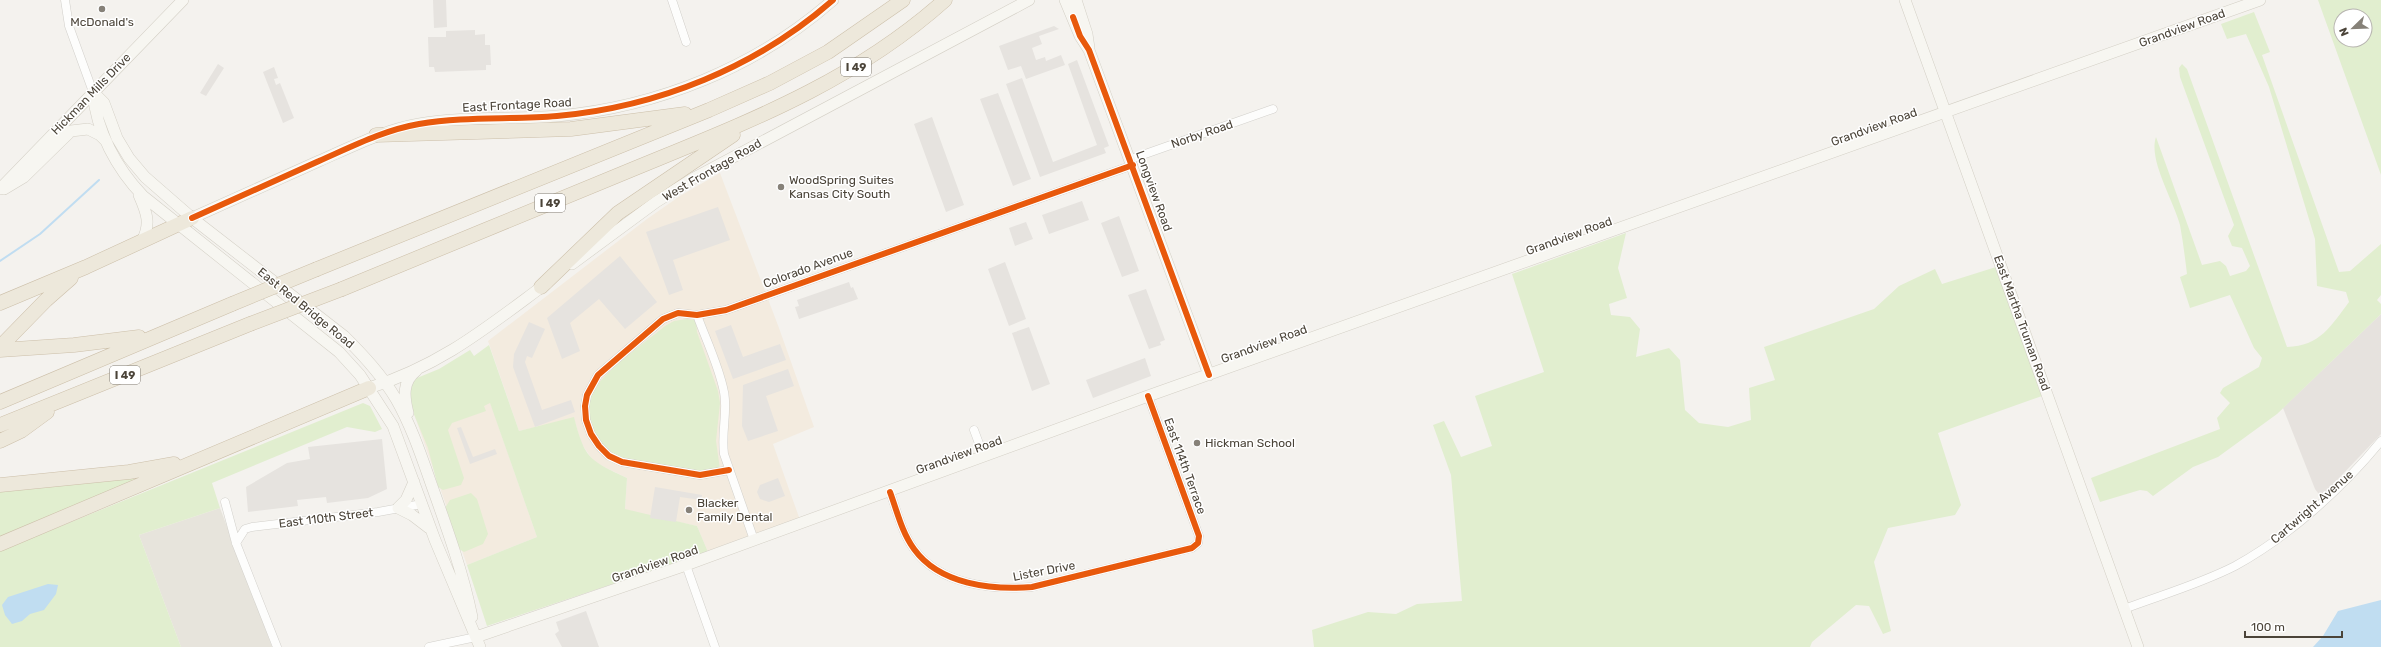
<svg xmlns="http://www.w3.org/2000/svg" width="2381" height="647" viewBox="0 0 2381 647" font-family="Rubik,sans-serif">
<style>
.residential{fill:#e7e4dc}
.commercial{fill:#f3ebdf}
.industrial{fill:#e6e2de}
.green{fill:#e1eecf;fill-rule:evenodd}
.parking{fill:#e6e3df}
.water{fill:#c0ddf1}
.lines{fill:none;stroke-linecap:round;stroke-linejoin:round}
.stream{stroke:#c0ddf1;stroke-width:2}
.street-casing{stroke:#d2d0cb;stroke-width:9}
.secondary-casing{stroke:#d3cfc5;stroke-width:12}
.highway-casing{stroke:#ccbfa9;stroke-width:15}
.street{stroke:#fdfdfc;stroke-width:8}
.secondary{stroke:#f7f6f1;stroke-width:11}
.highway{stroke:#ede8db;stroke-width:14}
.highway-bridge-casing{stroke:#ccbfa9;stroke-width:15;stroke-linecap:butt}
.highway-bridge{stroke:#ede8db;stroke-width:14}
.cycleway-casing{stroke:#fff;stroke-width:8}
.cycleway{stroke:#e8590c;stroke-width:6}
.poi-dot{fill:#868178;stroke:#fff;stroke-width:1.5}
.labels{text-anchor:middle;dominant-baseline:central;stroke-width:3;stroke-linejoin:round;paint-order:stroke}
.shield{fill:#fff;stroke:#817c74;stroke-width:1}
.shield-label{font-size:11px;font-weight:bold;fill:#4b4439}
.poi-label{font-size:12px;fill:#4b4439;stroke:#fff;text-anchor:start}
.street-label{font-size:12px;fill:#4b4439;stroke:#fff}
</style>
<rect width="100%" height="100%" fill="#f4f2ee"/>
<!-- residential -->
<path class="residential" d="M220,508l52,139h-91l-42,-112z"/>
<!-- commercial -->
<path class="commercial" d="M720,173l59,155 35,99 -41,17 27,76 -92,32 -11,-26 -72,-16 2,-32 -33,-16 -13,-19 -7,-25 -55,13 -31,-90 159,-122 33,-23z
M474,356l63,181 -70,28 -60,-171z"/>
<!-- industrial -->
<path class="industrial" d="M2381,314v120l-60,63 -6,-8 -32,-81z"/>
<!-- green -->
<path class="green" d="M2318,0h63v175zM2341,16h24v24h-24z
M2254,12l16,40 -8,3 77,217 11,-1 31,-27v51l-4,5 4,4v10l-104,100 -59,43 -25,10 -40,29 -6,-5 -7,-1 -40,12 -9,-24 129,-49 -3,-11 13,-15 -10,-10 3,-5 36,-21 3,-9 -8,-10 -24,-53 -40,13 -10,-31 7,-3c-2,-16 -4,-33 -7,-49 -6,-24 -32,-65 -24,-88l46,128 18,-4 6,5 4,10 16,-5 4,-5 -8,-18 -10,-2 -4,-10 6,-11 -54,-148 -1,-9 3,-4 5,5 100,278c33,-1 44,-21 62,-45l-3,-10 -29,-6 -2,-47 -46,-152 -23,-53 -19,5 -6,-15z
M1626,233l-8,35 9,30 -18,6 2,11 19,2 10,12 -4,28 33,-9 11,12 5,50 14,13 29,4 23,-7 -2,-32 26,-8 -11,-33 110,-38 25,-23 36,-17 7,15 54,-17 46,129 -104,37 23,72 -6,10 -67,13 -14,34 17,69 -8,3 -14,-28 -13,-1 -44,37 -2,5h-496l-2,-17 56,-18 28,2 21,-10 45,-3 -11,-126 -18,-50 11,-4 17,36 31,-11 -17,-50 69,-24 -32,-98z
M687,319l9,1 1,12 21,59 2,12 -4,38 4,28c-6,1 -13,4 -18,4 -16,0 -80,-11 -92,-20 -16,-12 -26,-36 -19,-57 8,-22 55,-54 74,-70l9,-5z
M489,345l30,86 55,-14c11,42 15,43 53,61l-2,31 72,17 11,26 -221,74 -20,-61 70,-28 -47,-134 -6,3 2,5 -34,12 -4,7 16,48 -3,7 -18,5 -5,-3 -10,-39 -20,-48 4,-20 27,-11 31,-19 4,6z
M363,403l7,3 12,23 -7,3 -28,-5 -135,56 8,25 -81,27 42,112h-181v-96z
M150,475l-150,62v-46z
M471,493l6,6 11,35 -5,10 -19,8 -5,-3 -14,-41 5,-8z"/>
<!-- parking -->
<path class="parking" d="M433,0h13l1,27 -13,1z
M1054,26l5,3 -20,7 3,8 -10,4 4,12 9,-3 1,4 15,-6 4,10 -39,14 -5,-13 -13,4 -9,-24z
M475,30v5l10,-1v11h5l1,20h-5v5l-51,2 -1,-5h-5l-1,-30h18v-6z
M1077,60l32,86 -5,2 2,5 -66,24 -34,-93 16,-6 31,84 44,-17 -29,-81z
M218,64l6,4 -18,28 -6,-3z
M274,67l4,11 -4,1 2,6 4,-2 14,35 -11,5 -20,-51z
M998,93l33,86 -18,7 -33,-87z
M932,117l32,88 -18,7 -32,-88z
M1082,201l7,19 -40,14 -7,-19z
M718,207l12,33 -57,20 10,30 -14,5 -23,-63z
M1119,216l20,55 -17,6 -21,-54z
M1026,222l7,17 -18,7 -6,-18z
M620,256l37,46 -32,27 -26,-30 -29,24 10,28 -18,8 -15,-41z
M1005,262l21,57 -17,7 -21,-57z
M849,282l2,6 2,-1 5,12 -59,20 -4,-12 4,-1 -2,-6z
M1146,289l19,51 -5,2 1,3 -12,4 -21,-54z
M529,322l16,7 -13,29 -5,-2 -2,6 17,48 29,-10 4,12 -40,15 -22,-60 1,-13z
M731,325l12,32 37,-13 6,16 -53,19 -18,-48z
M1029,327l21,57 -18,7 -20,-58z
M1145,358l6,18 -58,22 -7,-18z
M788,369l6,17 -28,10 12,35 -30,10 -6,-15 1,-41z
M461,427l12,30 22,-8 2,5 -27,10 -13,-36z
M382,439l5,50 -19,9 -41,5 -1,-6 -29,3 1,6 -50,6 -2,-25 41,-24 23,-4 -2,-12z
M778,478l7,18 -16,6 -9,-3 -3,-7 3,-7z
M655,487l47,8 -1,5 -21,-3 -4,25 -26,-4z
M586,611l13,36h-37l-7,-13 4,-3 -3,-9z"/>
<!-- water -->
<path class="water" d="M48,584l10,1 -2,9 -12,16 -14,4 -8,7 -10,3 -7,-9 -3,-10 6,-8z
M2381,600v47h-68l10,-11 15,-25z"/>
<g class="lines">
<!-- stream -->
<path class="stream" d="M0,261l40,-27 59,-54"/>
<defs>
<path id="street" d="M65,0l4,26 24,66
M672,0l14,42
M1131,159l142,-50
M697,315c9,25 22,51 27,77 4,19 -3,40 0,62l30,86
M974,430l10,27
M729,470l-29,5 -78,-13 -13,-6 -10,-10 -8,-12 -5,-14 -1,-14 2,-11 11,-20 65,-56 15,-6 19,2 29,-5 407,-145
M890,492c7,19 12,41 24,57 26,36 78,41 118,38l160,-39 6,-5 1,-7 -51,-140
M225,502l11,41 41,104
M236,543l9,-14 7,-2 126,-15 44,-8
M686,565l29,82
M2124,609c37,-14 76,-25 111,-43 53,-29 108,-78 146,-125
M429,647l47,-10"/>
<path id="secondary" d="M1065,0l15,36 9,14 120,325
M1076,0l11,34 2,14
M1905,0l233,647
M93,92c3,39 24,77 50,104l196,156 21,23 33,51 42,114 45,107
M93,92l11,11 13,35 12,20 16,19 47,41 152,118c19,19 38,39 52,63 16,28 26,59 37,90 15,42 30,84 39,128
M0,189l183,-189
M4,189l20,-12 47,-46 17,-2 12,6 6,6
M139,195c8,18 12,29 3,46
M192,218c43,-19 85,-38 127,-57 32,-14 65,-31 100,-37 46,-8 92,-4 138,-8 101,-9 200,-49 276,-116
M572,264l84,-62 38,-24 335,-178
M369,388c73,-23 118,-61 178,-105
M408,413c-4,-16 -6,-31 8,-42
M414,482l-8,18 -8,8 14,7 17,13
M476,637l210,-72 462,-169 1112,-396"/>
<path id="highway" d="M376,135l195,-6 114,-15
M317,269l392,-159 61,-27 58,-31 75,-52
M541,287l77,-74 115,-78
M342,289c95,-39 189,-78 284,-117 116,-48 224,-87 319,-172
M0,303l86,-36 106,-49
M0,347l46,-47 25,-22
M0,350l74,-5 65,-8
M0,402l232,-98
M0,425l250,-101
M0,441l21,-10 26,-19
M0,485l129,-13 45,-8
M0,544l369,-156"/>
</defs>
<!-- street casing -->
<use href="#street" class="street-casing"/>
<!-- secondary casing -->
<use href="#secondary" class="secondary-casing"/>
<!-- highway casing -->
<use href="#highway" class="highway-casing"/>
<!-- street -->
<use href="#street" class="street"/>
<!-- secondary -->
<use href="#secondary" class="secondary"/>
<!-- highway -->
<use href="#highway" class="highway"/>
<defs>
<path id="highway-bridge" d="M232,304l85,-35
M250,324l92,-35"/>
</defs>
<!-- highway-bridge casing -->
<use href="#highway-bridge" class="highway-bridge-casing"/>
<!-- highway-bridge -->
<use href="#highway-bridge" class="highway-bridge"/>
<defs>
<path id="cycleway" d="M1073,17l7,19 9,14 120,325
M192,218c43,-19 85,-38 127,-57 32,-14 65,-31 100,-37 46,-8 92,-4 138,-8 101,-9 200,-49 276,-116
M729,470l-29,5 -78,-13 -13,-6 -10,-10 -8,-12 -5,-14 -1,-14 2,-11 11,-20 65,-56 15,-6 19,2 29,-5 407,-145
M890,492c7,19 12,41 24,57 26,36 78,41 118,38l160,-39 6,-5 1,-7 -51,-140"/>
</defs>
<!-- cycleway casing -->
<use href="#cycleway" class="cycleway-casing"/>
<!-- cycleway -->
<use href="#cycleway" class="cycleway"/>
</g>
<!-- markers -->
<g class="poi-dot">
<circle cx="102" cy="9" r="4"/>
<circle cx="781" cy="187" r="4"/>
<circle cx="1197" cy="443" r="4"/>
<circle cx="689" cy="510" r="4"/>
</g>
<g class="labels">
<!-- shield labels -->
<g class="shield">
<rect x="841" y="58" width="30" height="18" rx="3"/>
<rect x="535" y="194" width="30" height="18" rx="3"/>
<rect x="110" y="366" width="30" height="18" rx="3"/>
</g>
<g class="shield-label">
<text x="856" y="67">I 49</text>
<text x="550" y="203">I 49</text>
<text x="125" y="375">I 49</text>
</g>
<!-- poi labels -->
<g class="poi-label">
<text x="102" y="22" text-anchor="middle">McDonald's</text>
<text x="789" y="180">WoodSpring Suites<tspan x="789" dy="14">Kansas City South</tspan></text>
<text x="1205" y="443">Hickman School</text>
<text x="697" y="503">Blacker<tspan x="697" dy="14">Family Dental</tspan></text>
</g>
<!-- street labels -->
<g class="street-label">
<text transform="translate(2182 28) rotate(-20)">Grandview Road</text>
<text transform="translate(91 94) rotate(-46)">Hickman Mills Drive</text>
<text transform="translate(517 105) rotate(-3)">East Frontage Road</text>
<text transform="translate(1874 127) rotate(-20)">Grandview Road</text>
<text transform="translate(1202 134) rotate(-19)">Norby Road</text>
<text transform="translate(712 170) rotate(-30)">West Frontage Road</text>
<text transform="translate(1154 191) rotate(70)">Longview Road</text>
<text transform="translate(1569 236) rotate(-20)">Grandview Road</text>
<text transform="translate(808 268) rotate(-20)">Colorado Avenue</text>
<text transform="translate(306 308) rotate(39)">East Red Bridge Road</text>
<text transform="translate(2022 323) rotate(70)">East Martha Truman Road</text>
<text transform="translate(1264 344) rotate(-20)">Grandview Road</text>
<text transform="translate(959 455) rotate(-20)">Grandview Road</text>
<text transform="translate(1185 466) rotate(70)">East 114th Terrace</text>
<text transform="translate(2312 507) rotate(-41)">Cartwright Avenue</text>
<text transform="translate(326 518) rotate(-7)">East 110th Street</text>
<text transform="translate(655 564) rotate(-19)">Grandview Road</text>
<text transform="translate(1044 571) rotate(-11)">Lister Drive</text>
</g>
</g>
<!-- north arrow -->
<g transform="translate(2353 28) rotate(247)"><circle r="19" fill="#ffffff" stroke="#b7b4b0"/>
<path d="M0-3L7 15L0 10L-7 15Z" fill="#868178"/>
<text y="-6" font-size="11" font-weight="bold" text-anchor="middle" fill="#4b4439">N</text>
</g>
<!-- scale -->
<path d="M2245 631v6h97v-6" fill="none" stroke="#4b4439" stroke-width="2"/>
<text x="2251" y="631" font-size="12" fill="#4b4439" stroke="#ffffff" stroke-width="3" paint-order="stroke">100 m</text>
</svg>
